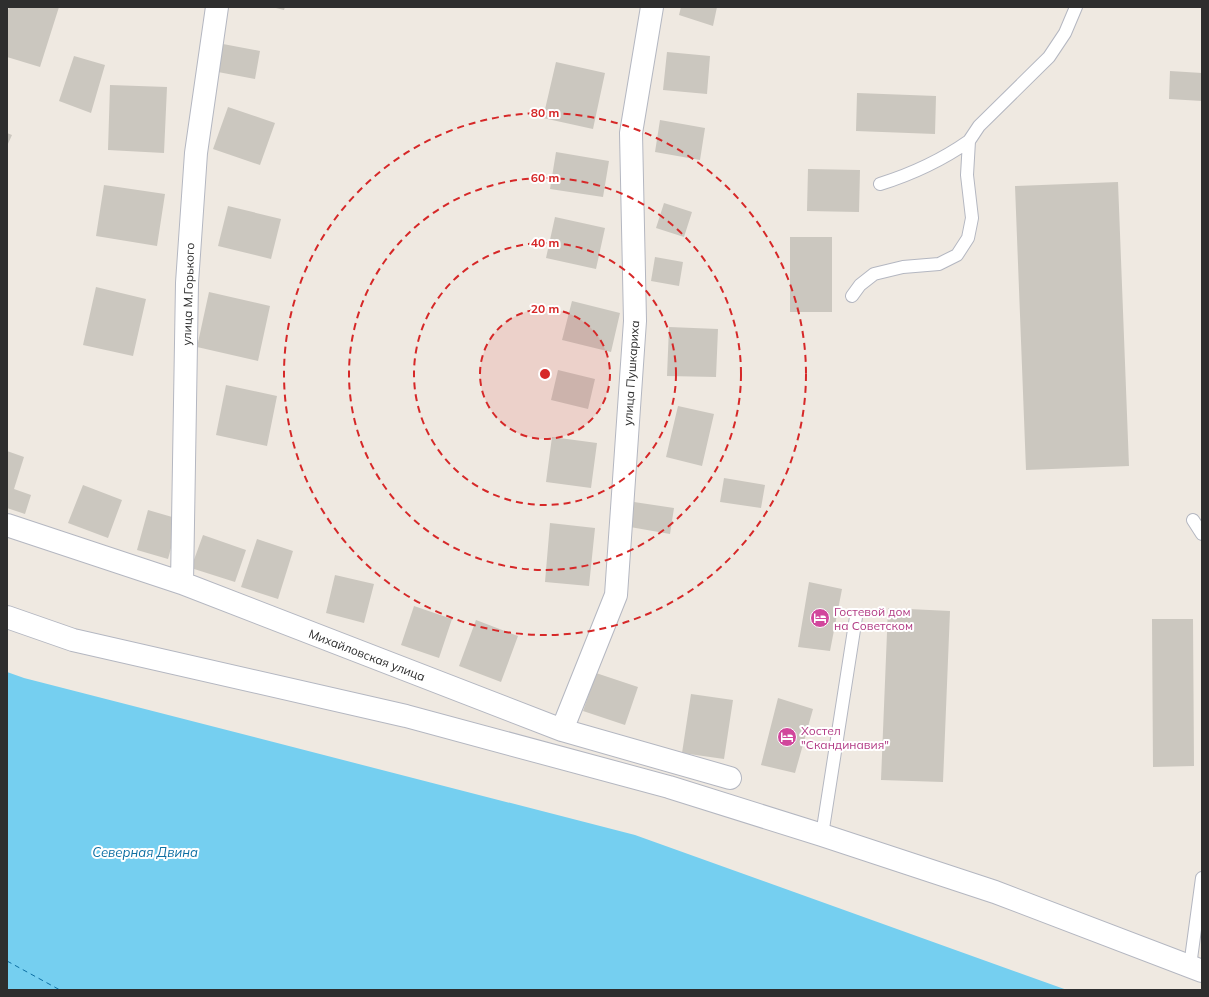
<svg xmlns="http://www.w3.org/2000/svg" width="1209" height="997" viewBox="0 0 1209 997" font-family="Mulish,sans-serif">
<style>
.water{fill:#75cff0}
.lines{fill:none;stroke-linecap:round;stroke-linejoin:round}
.ferry{stroke:#0d6fa3;stroke-width:1;stroke-dasharray:5 4;stroke-linecap:butt}
.building{fill:#cbc7bf}
.lane-casing{stroke:#b4b7c1;stroke-width:14}
.street-casing{stroke:#b4b7c1;stroke-width:24}
.lane{stroke:#fff;stroke-width:12}
.street{stroke:#fff;stroke-width:22}
.ring{fill:none;stroke:#d62828;stroke-width:2;stroke-dasharray:7 5}
.labels{text-anchor:middle;dominant-baseline:central;stroke-width:4;stroke-linejoin:round;paint-order:stroke}
.street-label{font-size:12px;fill:#2e2e2e;stroke:#fff}
.hotel-label{font-size:12px;fill:#b23c85;stroke:#fff;text-anchor:start}
.water-label{font-size:13px;font-style:italic;fill:#0d6fa3;stroke:#fff}
.centre{fill:#d62828;stroke:#fff;stroke-width:2}
.ring-label{font-size:12px;text-anchor:middle;font-weight:bold;fill:#d62828;stroke:#fff;stroke-width:4;stroke-linejoin:round;paint-order:stroke}
</style>
<rect width="100%" height="100%" fill="#efe9e1"/>
<!-- water -->
<path class="water" d="M7,672l17,6 611,157 432,155h-1060z"/>
<g class="lines">
<!-- ferry -->
<path class="ferry" d="M7,961l53,29"/>
</g>
<!-- building -->
<path class="building" d="M9,7h50l-19,60 -33,-10v-44z
M272,7h13l-1,3z
M681,7h36l-4,19 -34,-11z
M223,44l37,7 -5,28 -37,-7z
M667,52l43,4 -3,38 -44,-4z
M74,56l31,9 -14,48 -32,-12z
M556,62l49,11 -12,56 -50,-11z
M1170,71l32,2v28l-33,-2z
M110,85l57,2 -3,66 -56,-3z
M857,93l79,3 -1,38 -79,-3z
M228,107l47,16 -15,42 -47,-16z
M660,120l45,8 -5,32 -45,-8z
M7,133l5,2 -5,11z
M556,152l53,9 -6,36 -53,-8z
M808,169l52,1 -1,42 -52,-1z
M1118,182l11,284 -103,4 -11,-284z
M104,185l61,9 -8,52 -61,-10z
M664,203l28,9 -8,25 -28,-9z
M228,206l53,13 -10,40 -53,-13z
M555,217l50,11 -9,41 -50,-11z
M790,237h42v75h-42z
M655,257l28,5 -4,24 -28,-5z
M96,287l50,12 -13,57 -50,-11z
M209,292l61,14 -12,55 -61,-14z
M572,301l48,12 -9,39 -49,-12z
M669,327l49,2 -2,48 -49,-1z
M558,370l37,9 -7,30 -37,-9z
M226,385l51,11 -10,50 -51,-11z
M678,406l36,8 -12,52 -36,-9z
M552,437l45,6 -6,45 -45,-6z
M7,451l17,6 -10,32 17,6 -6,19 -18,-6z
M724,478l41,7 -4,23 -41,-6z
M83,485l39,15 -14,38 -40,-15z
M634,502l40,6 -4,26 -40,-7z
M148,510l31,9 -11,40 -31,-9z
M550,523l45,5 -6,58 -44,-4z
M203,535l43,15 -11,32 -44,-14z
M257,539l36,12 -15,48 -37,-12z
M335,575l39,9 -10,39 -38,-10z
M809,582l33,7 -12,62 -32,-4z
M414,606l38,13 -13,39 -38,-13z
M888,608l62,3 -7,171 -62,-2z
M1152,619h41l1,147 -41,1z
M476,620l42,16 -17,46 -42,-16z
M596,673l42,14 -13,38 -42,-14z
M691,694l42,6 -9,59 -42,-6z
M778,698l35,11 -18,64 -34,-8z"/>
<g class="lines">
<defs>
<path id="lane" d="M880,184c32,-10 62,-24 89,-43
M852,296l8,-11 14,-11 29,-7 36,-3 18,-9 11,-17 4,-20 -5,-43 2,-34 10,-15 70,-69 16,-24 11,-26
M1193,520l9,14
M822,835l34,-218
M1190,966l12,-88"/>
<path id="street" d="M7,525l175,58 380,147 168,48
M182,583l5,-300 9,-130 21,-146
M7,617l66,23 333,76 263,71 153,48 173,57 207,79
M562,730l54,-135 19,-274 -4,-188 21,-126"/>
</defs>
<!-- lane casing -->
<use href="#lane" class="lane-casing"/>
<!-- street casing -->
<use href="#street" class="street-casing"/>
<!-- lane -->
<use href="#lane" class="lane"/>
<!-- street -->
<use href="#street" class="street"/>
</g>
<!-- distance rings -->
<circle cx="545" cy="374" r="65" fill="#d62828" fill-opacity=".12"/>
<g class="ring">
<circle cx="545" cy="374" r="65"/>
<circle cx="545" cy="374" r="131"/>
<circle cx="545" cy="374" r="196"/>
<circle cx="545" cy="374" r="261"/>
</g>
<!-- icons -->
<defs>
<symbol id="hotel-disc" viewBox="-11 -11 22 22"><circle r="9.5" fill="#d1479c" stroke="#fff"/><path d="M-6-4.5h1.5V1H6V5H4.5V3h-9V5H-6ZM-4 0a1.8 1.8 0 1 1 3.6 0ZM.5 0V-2.5h3Q6-2.5 6 0Z" fill="#fff"/></symbol>
</defs>
<g fill-rule="evenodd">
<use href="#hotel-disc" x="809" y="607" width="22" height="22"/>
<use href="#hotel-disc" x="776" y="726" width="22" height="22"/>
</g>
<g class="labels">
<!-- street labels -->
<g class="street-label">
<text transform="translate(188 294) rotate(-88)">улица М.Горького</text>
<text transform="translate(631 373) rotate(-86)">улица Пушкариха</text>
<text transform="translate(367 655) rotate(21)">Михайловская улица</text>
</g>
<!-- hotel labels -->
<g class="hotel-label">
<text x="834" y="611">Гостевой дом<tspan x="834" dy="14">на Советском</tspan></text>
<text x="801" y="730">Хостел<tspan x="801" dy="14">"Скандинавия"</tspan></text>
</g>
<!-- water labels -->
<g class="water-label">
<text x="145" y="852">Северная Двина</text>
</g>
</g>
<circle cx="545" cy="374" r="6" class="centre"/>
<g class="ring-label">
<text x="545" y="117">80 m</text>
<text x="545" y="182">60 m</text>
<text x="545" y="247">40 m</text>
<text x="545" y="313">20 m</text>
</g>
<!-- border -->
<rect width="1209" height="997" fill="none" stroke="#2e2e2e" stroke-width="16"/>
</svg>
